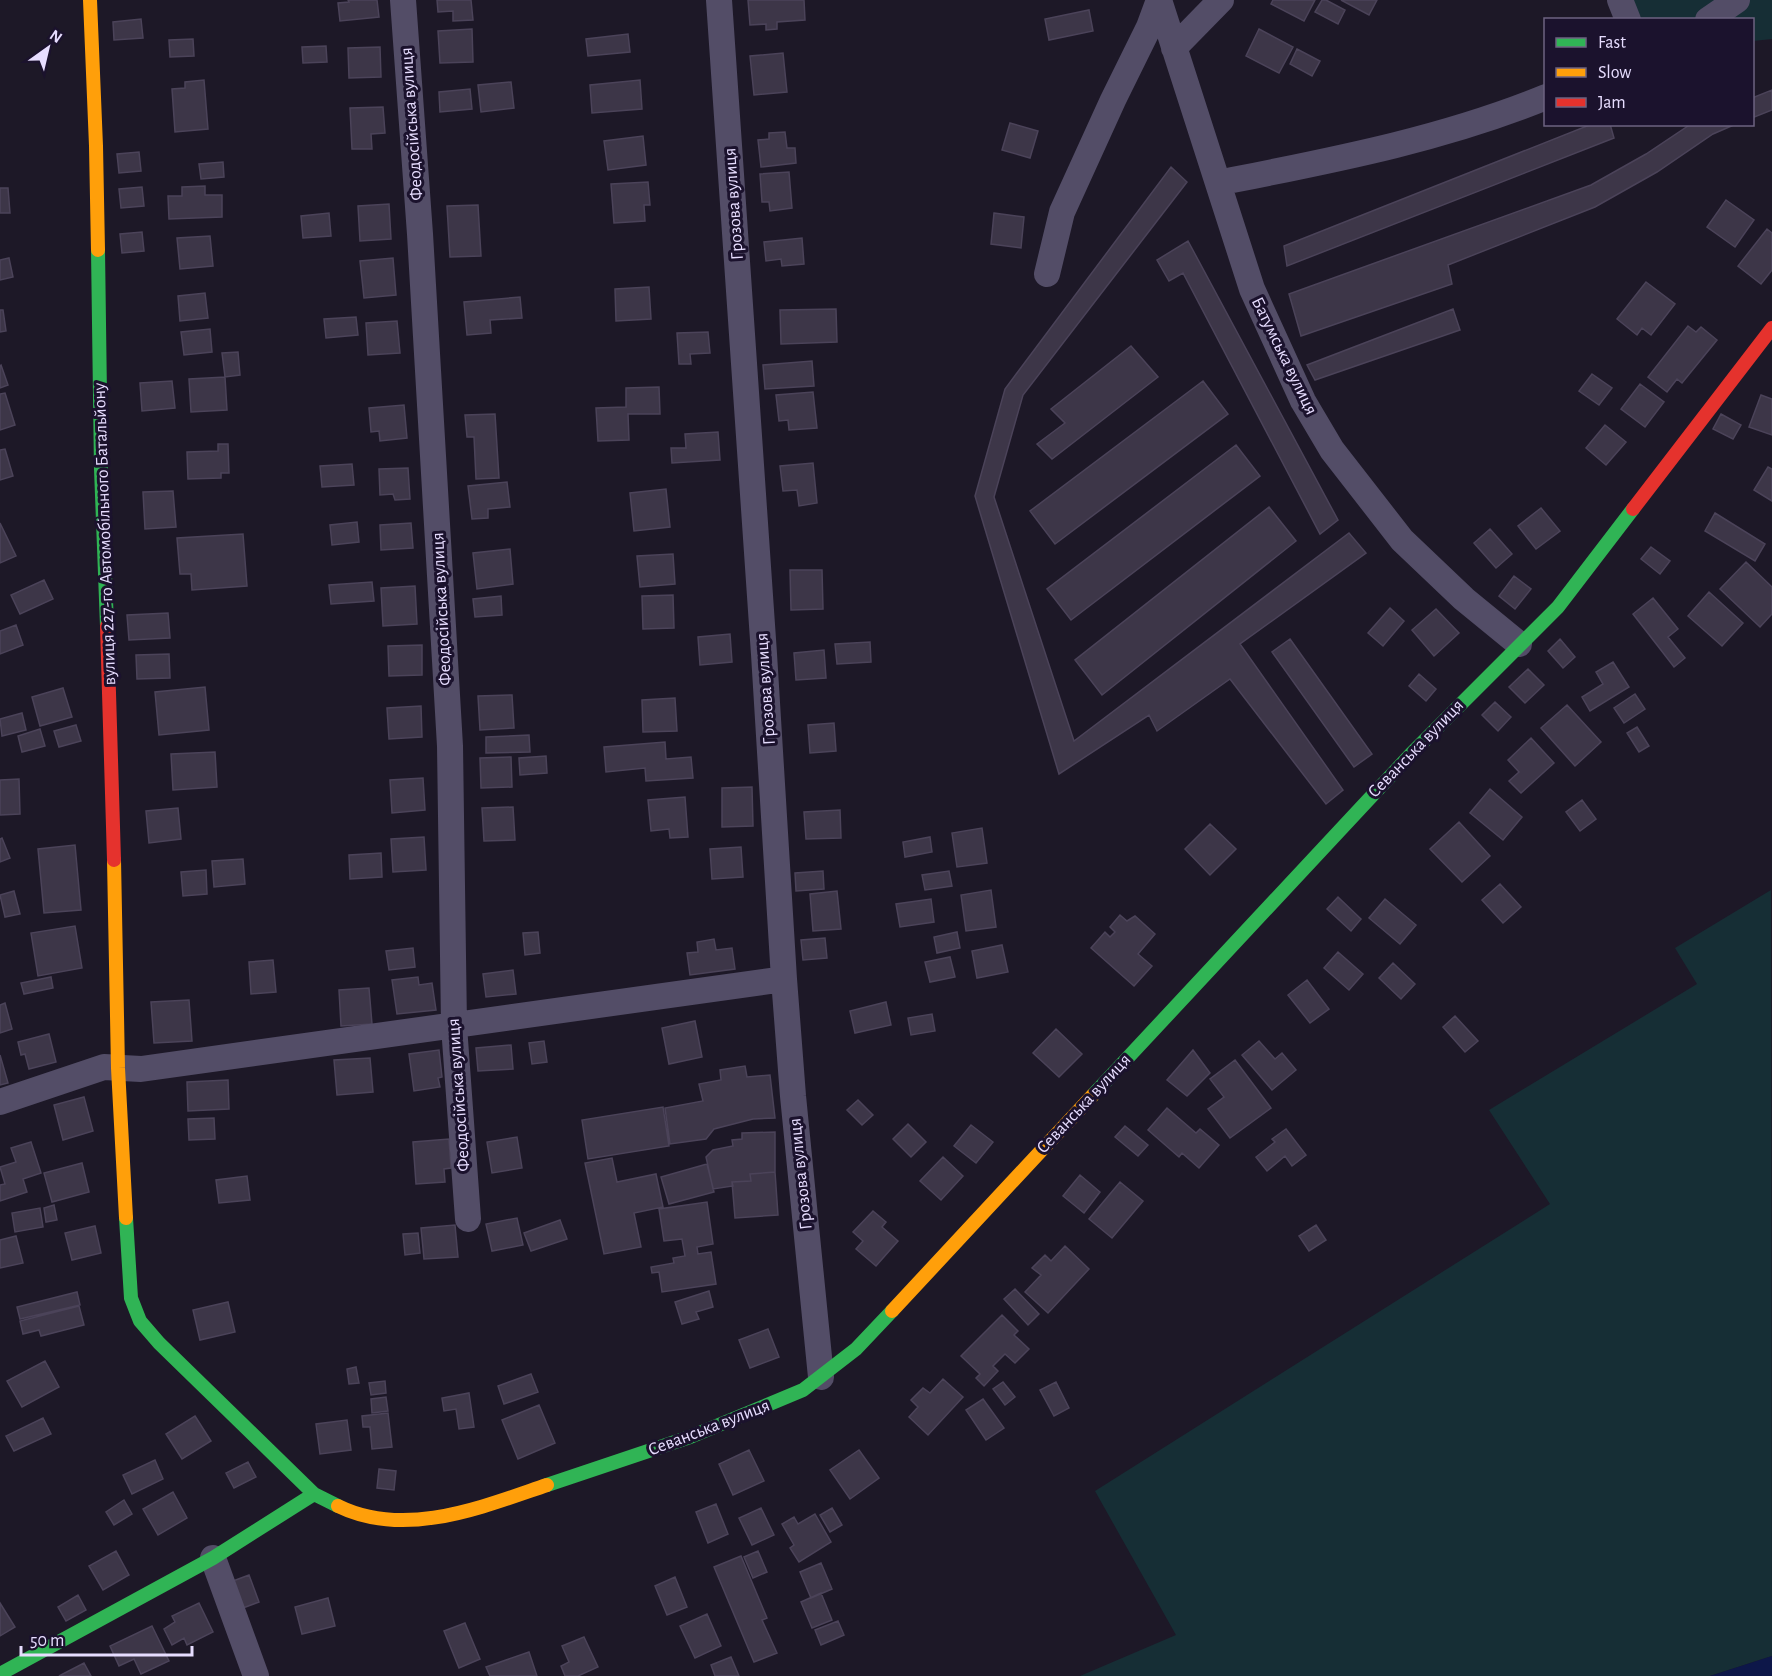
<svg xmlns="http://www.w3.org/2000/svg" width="1772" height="1676" viewBox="0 0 1772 1676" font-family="'Alegreya Sans',sans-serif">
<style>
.green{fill:#162e35}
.water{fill:#0d1749}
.building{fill:#3d3648;stroke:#4b4359;stroke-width:1.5}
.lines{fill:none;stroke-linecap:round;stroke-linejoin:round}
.street{stroke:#534d67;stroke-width:26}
.fast{stroke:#30b455;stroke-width:14}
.slow{stroke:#ff9f0a;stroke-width:14}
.jam{stroke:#e5322d;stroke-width:14}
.labels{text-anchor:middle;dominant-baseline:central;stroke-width:6;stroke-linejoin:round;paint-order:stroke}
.street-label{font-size:18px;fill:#e7ddff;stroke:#1b122d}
</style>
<rect width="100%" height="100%" fill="#1d1827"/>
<!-- green -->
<path class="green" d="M1620,0h152v39l-19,2 -1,-21 -124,-1z
M1771,890l1,766 -62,20h-630l96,-41 -81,-144 455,-287 -61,-94 208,-126 -22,-36z"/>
<!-- water -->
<path class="water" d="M1772,1656v20h-62z"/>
<!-- building -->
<path class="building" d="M348,0h29l2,17 -39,4 -2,-18 11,-1z
M437,0h34l2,20 -20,1v-10l-15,1z
M748,0h56l1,20 -28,2v7l-11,1v-6l-16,1z
M1273,0h42l-11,21 -33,-17z
M1322,0h4l19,10 -7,14 -23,-12z
M1341,0h36l-8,15z
M1089,10l4,21 -44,9 -4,-21z
M141,19l2,19 -29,2 -1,-18z
M472,29l1,33 -33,1 -2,-32z
M1259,29l34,18 -14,26 -33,-17z
M628,34l2,18 -42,4 -2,-17z
M193,39l1,17 -24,1 -1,-17z
M326,46l1,16 -24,1 -1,-16z
M380,47l1,30 -32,1 -1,-30z
M1297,49l23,12 -8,15 -22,-12z
M783,53l4,39 -33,3 -4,-39z
M204,80l4,49 -33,3 -3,-43 13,-1v-6z
M640,80l2,29 -50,4 -2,-28z
M511,82l3,26 -33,4 -3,-27z
M470,89l2,20 -32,3 -1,-20z
M1772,90v20l-20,8v-20z
M383,107l2,26 -14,1 1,15h-20l-2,-41z
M1010,123l28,8 -8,27 -28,-8z
M1592,124h18l4,14 -327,128 -3,-20z
M1691,124h45l-23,10 -56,38 -62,35 -147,58 4,19 -151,52 -12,-42 302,-109 55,-31z
M785,132l2,16h8l1,15 -35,4 -3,-27 11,-1v-6z
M643,136l3,29 -38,5 -4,-29z
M139,152l2,19 -22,2 -2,-19z
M223,162l1,15 -23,2 -2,-15z
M1171,167l16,15 -164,213 -29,102 80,244 275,-208 17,20 -126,91 103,146 -17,14 -96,-125 -73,52 -8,-16 -90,59 -84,-278 30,-107z
M789,172l3,36 -22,3 -1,-9h-7l-2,-28z
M648,182l2,23h-6l1,16 -31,2 -3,-39z
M205,186v9h17v22l-53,2 -1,-23h14v-9z
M142,187l2,19 -23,2 -2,-19z
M0,188h8l2,25h-10z
M1726,200l28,20 -19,27 -28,-20z
M389,204l2,35 -31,2 -2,-35z
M478,205l3,51 -31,1 -3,-51z
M329,213l2,23 -28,2 -2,-22z
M994,213l30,4 -3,31 -30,-4z
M1767,229l5,4v37l-11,14 -23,-18z
M142,232l2,19 -22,2 -2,-19z
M210,236l3,30 -33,3 -3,-31z
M802,238l2,26 -22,2 -1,-7 -15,2 -2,-19z
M1188,241l150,279 -18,14 -137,-261 -14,8 -12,-21z
M9,258l4,19 -13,3v-20z
M393,258l3,37 -32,3 -4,-37z
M1646,282l29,22 -24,31 -9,-7 -5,7 -20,-16z
M649,287l2,32 -35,2 -1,-32z
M205,293l3,25 -28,3 -2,-25z
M520,297l2,21 -32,2 1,13 -24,2 -3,-33z
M836,309l1,33 -56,2 -1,-34z
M1453,309l7,21 -145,50 -8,-15z
M0,310h3l3,21 -6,1z
M356,317l2,18 -32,3 -2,-19z
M397,321l3,32 -32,2 -2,-32z
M1688,326l8,6 5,-5 16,13 -35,43 -5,-4 -10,13 -19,-15z
M210,329l2,23 -28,3 -3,-23z
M708,332l2,21 -20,1 1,10h-12l-2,-31z
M1131,346l27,31 -106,82 -15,-15 28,-21 -14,-14z
M238,352l2,23 -15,2 -3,-24z
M812,361l2,25 -49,3 -2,-24z
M1,365l7,20 -8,3v-22z
M1592,374l20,14 -13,17 -20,-14z
M225,377l2,33 -36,2 -2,-33z
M172,381l3,27 -33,3 -2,-28z
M1203,381l25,33 -173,130 -25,-33z
M1640,384l24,18 -19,25 -24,-18z
M659,387l1,27h-32l1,26 -31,1 -2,-33 30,-1v-19z
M813,392l4,36 -28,2 -1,-10 -9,1 -3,-26z
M5,393l10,32 -15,5v-36z
M1761,395l11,4v36l-23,-8z
M404,405l3,33 -27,3 -1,-10 -8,1 -2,-24z
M495,414l4,64 -23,1 -2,-42h-7l-2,-22z
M1721,414l20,11 -8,14 -20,-10z
M1605,425l21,17 -20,23 -20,-17z
M718,432l2,28 -48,3 -1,-15h15l-1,-14z
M218,444h10l1,29h-8v5l-33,1 -1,-27 31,-1z
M1236,445l24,31 -189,144 -24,-31z
M5,449l8,27 -13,4v-30z
M813,463l4,40 -18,3 -2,-16 -14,1 -3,-25z
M352,464l2,21 -32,2 -2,-21z
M1768,467l4,2v32l-18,-11z
M408,468l2,31 -15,1 -2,-6 -13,1 -1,-26z
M507,482l3,25 -22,2v9l-16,1 -4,-33z
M666,489l4,38 -36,4 -4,-38z
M173,491l3,36 -31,2 -2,-37z
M1269,507l27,34 -194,154 -27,-35z
M1541,508l19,23 -24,18 -18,-23z
M1715,513l50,31 -10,17 -50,-30z
M357,522l2,20 -27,3 -2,-20z
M0,523l16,33 -16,7z
M411,523l2,25 -32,2 -1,-25z
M1490,529l22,25 -16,14 -22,-25z
M243,534l4,52 -55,4 -1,-16h-11l-3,-36z
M1651,547l19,14 -10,13 -19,-15z
M510,549l3,35 -36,5 -4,-36z
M673,554l2,30 -35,3 -3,-31z
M1746,562l26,25v27l-12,13 -40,-38z
M790,570h32l1,39 -32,1z
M1514,576l17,13 -16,20 -16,-13z
M44,580l9,19 -33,15 -9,-19z
M372,582l2,19 -43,3 -2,-19z
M415,586l2,38 -34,2 -2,-38z
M1709,592l34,31 -21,23 -34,-30z
M673,595l1,33 -31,1 -1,-33z
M501,596l1,19 -27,2 -2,-18z
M1653,598l25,31 -10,8 17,21 -11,9 -41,-53z
M1390,608l14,13 -21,25 -15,-13z
M1436,609l23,24 -25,23 -22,-26z
M168,613l2,25 -41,2 -2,-25z
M16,625l7,20 -23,9v-23z
M730,634l2,28 -32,3 -2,-28z
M1290,639l82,115 -18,13 -82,-115z
M1560,639l15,18 -12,11 -15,-17z
M870,642l1,20 -34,2 -2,-20z
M422,645v30l-33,1 -1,-30z
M824,650l2,28 -30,2 -2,-27z
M169,654l1,24 -33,1 -1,-24z
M1613,662l16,25 -39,24 -8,-14 21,-13 -7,-12z
M1528,669l16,16 -19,18 -16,-16z
M1419,674l17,15 -10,12 -17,-15z
M205,687l4,43 -50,5 -4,-43z
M63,688l9,29 -32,9 -8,-29z
M1635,694l10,15 -21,14 -10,-15z
M512,695l2,33 -34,2 -2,-34z
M675,698l2,33 -34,1 -1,-32z
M1495,702l16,15 -13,14 -16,-16z
M1567,705l34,37 -26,24 -34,-38z
M421,706l1,31 -33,2 -2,-31z
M22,713l4,17 -24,6 -2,-17z
M834,723l2,28 -26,2 -2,-28z
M76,725l5,16 -22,6 -5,-16z
M1637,727l12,19 -10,6 -12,-19z
M40,729l5,17 -23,6 -4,-16z
M529,735l1,17 -44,1v-16z
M1531,738l23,25 -33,30 -12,-12 10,-9 -11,-12z
M665,742l1,17 25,-2 2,21 -47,3 -1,-13 -39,4 -2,-25z
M215,752l2,35 -44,3 -2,-36z
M546,756l1,17 -27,2 -1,-17z
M511,757l1,30 -31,1 -1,-30z
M423,778l2,32 -33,3 -2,-33z
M19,779l1,35 -20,1v-35z
M752,787l1,39 -31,1v-39z
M1490,789l32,28 -19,23 -33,-27z
M685,797l3,40 -18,1 -1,-9 -18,2 -3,-31z
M1582,800l14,19 -16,12 -14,-19z
M513,807l2,33 -31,1 -2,-33z
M178,808l3,31 -32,4 -3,-32z
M840,810l1,28 -35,1 -2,-27z
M1459,822l31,34 -28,26 -32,-33z
M1210,824l26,25 -26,26 -25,-26z
M982,828l5,35 -30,4 -5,-34z
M424,837l2,33 -33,2 -2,-33z
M930,837l2,15 -27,5 -2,-15z
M2,838l8,20 -10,4v-23z
M75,845l6,65 -37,3 -6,-64z
M741,847l2,30 -31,2 -2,-30z
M381,853l1,24 -32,2 -1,-24z
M243,859l2,25 -31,3 -2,-26z
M206,870l1,24 -24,2 -2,-24z
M823,871l1,18 -28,2 -1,-18z
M949,871l3,15 -27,4 -3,-15z
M1500,884l21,23 -18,16 -21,-23z
M991,890l5,37 -30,4 -5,-36z
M14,891l6,23 -15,3 -5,-22z
M837,891l4,38 -28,2 -3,-37z
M1338,897l23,22 -10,12 -24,-22z
M931,899l3,23 -34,5 -4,-23z
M1385,899l31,26 -16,19 -31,-26z
M1120,915l7,6 8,-5 20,18 -17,20 14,12 -18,20 -43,-38 14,-16 5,5 5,-5 -5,-5z
M75,926l7,42 -44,8 -7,-43z
M538,932l2,21 -15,2 -2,-22z
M957,932l3,16 -23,5 -3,-16z
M825,938l2,20 -24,2 -2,-20z
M714,939l2,11 16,-2 3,21 -45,6 -3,-22 11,-1 -1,-10z
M1002,945l6,27 -31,6 -5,-27z
M413,948l2,19 -26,3 -3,-19z
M1338,952l25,22 -14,16 -25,-22z
M950,957l5,20 -25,5 -5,-20z
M273,960l3,32 -25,2 -2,-32z
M1393,963l22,21 -14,15 -22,-21z
M513,970l3,24 -30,3 -3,-23z
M51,977l2,11 -29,6 -3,-11z
M418,977l1,8 13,-2 4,27 -39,4 -5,-34z
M1307,980l22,29 -19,14 -22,-28z
M369,988l3,36 -31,2 -2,-36z
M189,1000l3,41 -38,2 -3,-41z
M886,1002l5,23 -36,8 -5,-22z
M5,1003l7,26 -12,4v-28z
M932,1014l3,17 -24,4 -3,-17z
M1455,1016l23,25 -13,11 -22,-25z
M695,1021l7,36 -33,7 -7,-36z
M1056,1029l26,25 -23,23 -26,-24z
M49,1034l7,28 -27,7 -4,-15 -4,1 -3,-13z
M544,1041l3,21 -15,2 -3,-21z
M1259,1041l16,18 7,-6 14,17 -24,20 -30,-35z
M511,1045l2,24 -35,2 -2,-23z
M439,1050l3,27 -4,1 2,9 -26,4 -5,-37z
M1193,1050l17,23 -23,23 -20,-16z
M0,1055l8,28 -8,2z
M370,1058l3,34 -36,3 -3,-35z
M1235,1060l36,48 -41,30 -22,-29 16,-12 -14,-18z
M745,1066l2,11 23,-2 5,43 -22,1 -39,10 -8,10 -36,5 -5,-36 38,-7 -4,-17 22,-4 -1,-10z
M228,1080l1,29 -41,2 -1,-29z
M84,1097l9,34 -30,9 -9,-35z
M858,1100l15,15 -11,10 -15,-15z
M663,1107l6,39 -81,13 -6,-39z
M1167,1108l29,25 4,-4 19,16 -20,23 -17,-15 -3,4 -31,-27z
M214,1118l1,21 -26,1 -1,-21z
M908,1124l18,18 -15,15 -18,-18z
M971,1125l22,17 -17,21 -22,-17z
M1125,1126l23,19 -10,11 -23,-19z
M1286,1129l20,26 -14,11 -7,-10 -18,15 -11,-14 19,-15 -3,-3z
M775,1132v40l-25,2 1,7 -19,1 1,4 -20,3 -7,-32 7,-7 20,-4 -1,-6 10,-1v-6z
M517,1137l5,31 -30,5 -5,-31z
M449,1139l2,29 -7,1 1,13 -29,2 -3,-42z
M31,1142l10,31 -18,6 4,13 -27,9v-16l5,-1 -5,-17 16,-5 -5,-14z
M943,1157l20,19 -22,24 -21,-19z
M612,1158l5,24 39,-8 7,33 -29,6 7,34 -37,7 -19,-91z
M82,1163l7,29 -37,10 -8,-29z
M707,1164l7,28 -45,12 -8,-27z
M775,1172l3,43 -43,3 -3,-36 19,-1 -1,-7z
M1080,1175l20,17 -16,21 -21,-17z
M247,1176l3,24 -31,3 -3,-23z
M1120,1182l23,19 -31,37 -23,-19z
M707,1202l6,42 -16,3 1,7 13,-2 5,32 -54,8 -3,-20 -7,1 -1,-6 23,-4 -1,-5 12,-2 -3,-17 -18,2 -5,-32z
M54,1205l3,15 -11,2 -2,-14z
M40,1208l3,19 -28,5 -3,-19z
M873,1211l13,11 -4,5 16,14 -22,25 -20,-17 7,-8 -10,-9z
M517,1218l6,27 -31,6 -6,-27z
M560,1220l7,19 -36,12 -7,-18z
M455,1225l3,32 -34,2 -3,-31z
M1316,1225l10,15 -17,11 -10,-15z
M95,1226l6,27 -29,7 -7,-27z
M418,1233l2,20 -15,2 -2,-21z
M16,1236l7,27 -23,5v-28z
M1065,1246l24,23 -41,44 -23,-21 16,-17 -9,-7 13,-13 6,6z
M1015,1289l24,25 -11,11 -24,-26z
M709,1291l4,16 -17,5 3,7 -17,5 -7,-22z
M77,1292l3,13 -60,14 -3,-12z
M228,1302l7,30 -35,8 -7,-30z
M79,1306l5,19 -43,11 -2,-6 -16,4 -3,-13z
M1002,1315l16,16 -4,4 15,14 -14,14 -10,-9 -12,12 5,5 -14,15 -8,-8 4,-4 -19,-18z
M768,1329l11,28 -29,11 -11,-28z
M45,1361l14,26 -37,20 -15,-26z
M356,1367l3,16 -10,1 -2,-15z
M531,1374l7,18 -34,12 -6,-18z
M943,1379l20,18 -35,38 -19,-18 9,-10 -7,-7 12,-12 7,5z
M385,1381l1,12 -15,2 -2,-12z
M1003,1382l12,15 -10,8 -12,-16z
M1056,1382l13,26 -15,8 -14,-26z
M469,1393l5,34 -15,2 -3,-20 -12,2 -2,-13z
M386,1397l2,14 -16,2 -1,-14z
M983,1399l21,29 -18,12 -20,-30z
M539,1405l16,38 -37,16 -16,-39z
M388,1413l4,34 -20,2 -2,-22h-7l-1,-11z
M195,1416l16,25 -29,18 -16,-25z
M43,1418l8,16 -37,17 -8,-15z
M347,1420l4,30 -31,4 -4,-30z
M749,1450l15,31 -31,14 -14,-31z
M859,1450l20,28 -29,21 -20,-29z
M155,1460l8,19 -31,15 -9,-19z
M248,1462l8,15 -22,11 -8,-15z
M379,1469l17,2 -2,19 -17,-2z
M173,1492l14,26 -29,17 -15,-26z
M124,1500l8,14 -18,11 -8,-13z
M716,1504l12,30 -20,9 -12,-31z
M761,1508l13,27 -22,10 -13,-27z
M832,1508l10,17 -12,7 -10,-17z
M815,1514l16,28 -32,20 -9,-14 4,-3 -12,-21 12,-7 4,7z
M116,1551l13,24 -26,15 -14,-24z
M758,1551l9,21 -14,6 -9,-21z
M741,1556l26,62 -5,2 15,33 -23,9 -40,-95z
M821,1563l11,26 -21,9 -11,-26z
M249,1575l10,27 -16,6 -10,-27z
M675,1577l12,30 -20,8 -12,-29z
M821,1593l11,27 -20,8 -11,-26z
M78,1595l8,15 -20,11 -8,-14z
M328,1598l7,28 -33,8 -7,-27z
M0,1603l15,24 -15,9z
M199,1603l14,29 -26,13 -3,-7 -12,7 -8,-16 11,-7 -3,-6z
M707,1614l14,32 -26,12 -15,-32z
M838,1621l6,14 -23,10 -6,-15z
M465,1623l15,36 -21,9 -15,-37z
M152,1626l17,35 -28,13 -7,-15 -15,7 -9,-20z
M584,1637l14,30 -20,9h-13l-4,-10 8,-4 -7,-16z
M529,1652l8,24h-47l-4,-9z
M731,1657l8,19h-24l-4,-11z
M84,1663l7,13h-32z"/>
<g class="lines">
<!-- street -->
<path class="street" d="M403,0l17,234 30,512 4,280 14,193
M719,0l45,654 20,325 9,117 28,281
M1159,0l93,289 51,112 29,49 70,90 62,59 55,45
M1620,0l8,20
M1708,20l29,-20
M1174,48l47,-48
M1218,183c110,-22 223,-43 328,-86
M1047,274l15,-62 51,-112 36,-73 10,-27
M0,1102l104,-35 37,2 643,-90
M213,1558l43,118"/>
<!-- fast -->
<path class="fast" d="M98,250l3,219 6,157
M1093,1095l318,-341 147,-147 75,-98
M126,1218l5,80 9,23 19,22 155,151
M547,1485l143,-48 113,-47 53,-41 36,-38
M0,1674l213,-116 101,-64 24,12"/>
<!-- slow -->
<path class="slow" d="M90,0l6,146 2,104
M114,860l4,208 8,150
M892,1311l201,-216
M338,1506c67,33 144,1 209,-21"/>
<!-- jam -->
<path class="jam" d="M1633,509l139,-181
M107,626l7,234"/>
</g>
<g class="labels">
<!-- street labels -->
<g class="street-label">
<text transform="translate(412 124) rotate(-94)">Феодосійська вулиця</text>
<text transform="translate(734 204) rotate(-94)">Грозова вулиця</text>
<text transform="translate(1284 356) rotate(64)">Батумська вулиця</text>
<text transform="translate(105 534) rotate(-92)">вулиця 227-го Автомобільного Батальйону</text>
<text transform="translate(442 609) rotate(-93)">Феодосійська вулиця</text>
<text transform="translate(766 689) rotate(-94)">Грозова вулиця</text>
<text transform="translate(1416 749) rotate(-46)">Севанська вулиця</text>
<text transform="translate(459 1095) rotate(-94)">Феодосійська вулиця</text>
<text transform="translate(1084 1104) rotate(-47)">Севанська вулиця</text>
<text transform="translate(801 1174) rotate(-96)">Грозова вулиця</text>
<text transform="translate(709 1428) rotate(-21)">Севанська вулиця</text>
</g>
</g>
<!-- legend -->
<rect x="1544" y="18" width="210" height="108" fill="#1b122d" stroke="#6d6381" stroke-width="1.5"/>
<rect x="1556" y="38" width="30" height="9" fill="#30b455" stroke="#6d6381" stroke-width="1.5"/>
<text x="1598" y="48" font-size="18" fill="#e7ddff">Fast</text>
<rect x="1556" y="68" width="30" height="9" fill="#ff9f0a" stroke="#6d6381" stroke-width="1.5"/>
<text x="1598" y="78" font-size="18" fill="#e7ddff">Slow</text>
<rect x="1556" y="98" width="30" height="9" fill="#e5322d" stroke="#6d6381" stroke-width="1.5"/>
<text x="1598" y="108" font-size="18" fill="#e7ddff">Jam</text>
<!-- north arrow -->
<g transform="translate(48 48) rotate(34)" stroke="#1b122d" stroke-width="4.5" paint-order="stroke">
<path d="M0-4.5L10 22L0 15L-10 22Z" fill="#e7ddff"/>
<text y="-9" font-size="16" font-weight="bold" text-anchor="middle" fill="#e7ddff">N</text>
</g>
<!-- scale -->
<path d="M21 1646v9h171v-9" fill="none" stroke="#e7ddff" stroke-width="3"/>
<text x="30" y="1646" font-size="18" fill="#e7ddff" stroke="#1b122d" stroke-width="4.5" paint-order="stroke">50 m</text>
</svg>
